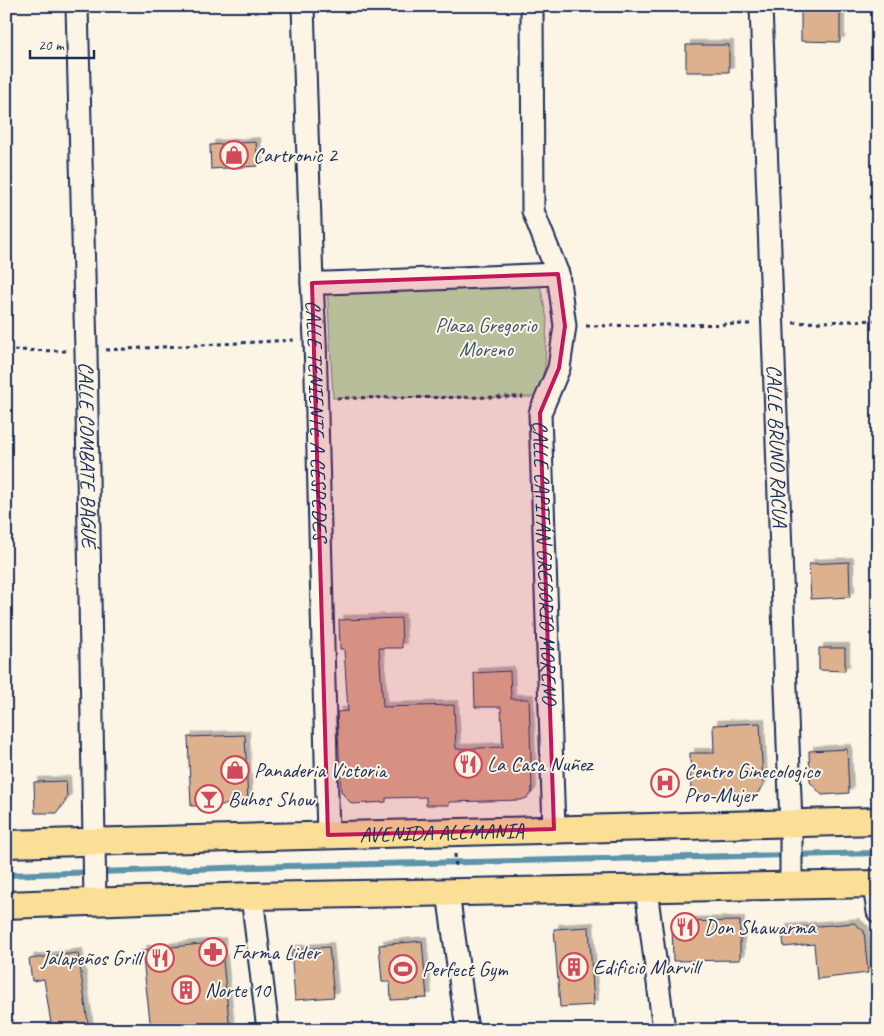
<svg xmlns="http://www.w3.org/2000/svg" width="884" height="1036" viewBox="0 0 884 1036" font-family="Caveat,sans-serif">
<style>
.green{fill:#b5e8a9;stroke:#688c84}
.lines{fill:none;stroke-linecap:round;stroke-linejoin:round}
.stream{stroke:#5c94ab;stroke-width:6}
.building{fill:#ddb08e;stroke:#1b2f5e;filter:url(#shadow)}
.minor-casing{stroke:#1b2f5e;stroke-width:25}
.major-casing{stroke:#1b2f5e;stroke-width:30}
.path{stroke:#1b2f5e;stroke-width:3;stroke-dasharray:4 4;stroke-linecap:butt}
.minor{stroke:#fcf5e5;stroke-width:21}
.major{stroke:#fbdf96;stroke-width:26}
.marked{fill:#c2185b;fill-opacity:0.2;stroke:#c2185b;stroke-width:4;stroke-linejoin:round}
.labels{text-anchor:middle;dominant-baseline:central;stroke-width:4;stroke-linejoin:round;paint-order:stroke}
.poi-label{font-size:21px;fill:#1b2f5e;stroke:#fcf5e5;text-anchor:start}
.park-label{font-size:21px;fill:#3a546d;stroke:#fcf5e5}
.street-label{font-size:21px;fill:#1b2f5e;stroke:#fcf5e5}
</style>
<defs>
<filter id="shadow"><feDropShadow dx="4.5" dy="-4.5" stdDeviation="0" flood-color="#0004"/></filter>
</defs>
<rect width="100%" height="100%" fill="#fcf5e5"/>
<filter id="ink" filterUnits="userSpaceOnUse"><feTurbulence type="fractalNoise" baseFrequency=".02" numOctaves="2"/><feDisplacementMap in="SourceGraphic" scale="10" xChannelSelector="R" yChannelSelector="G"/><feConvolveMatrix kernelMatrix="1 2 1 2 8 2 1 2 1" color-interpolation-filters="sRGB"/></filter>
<g filter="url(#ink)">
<!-- green -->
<path class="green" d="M538,275l9,44 -2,48 -8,30 -204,1 -6,-115z"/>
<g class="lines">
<!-- stream -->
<path class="stream" d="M6,875l281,-9 591,-13"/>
</g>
<!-- building -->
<path class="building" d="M801,6h39v36l-39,-1z
M686,45h43v27h-43z
M256,142l2,24 -47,3 -1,-24z
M849,562l1,35 -39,2 -2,-35z
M401,618l1,30h-23l4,59 71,-2 2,44 47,-2 -2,-40h-26l-1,-34 36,-2 1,28h18l3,93 -5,6 -6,2 -72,2v3h-23v-8l-40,1v4l-34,2 -6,-6 -5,-7 -4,-79 11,-1 -4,-62h-4l-1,-29z
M819,648h26v23l-26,-1z
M760,723l3,61 -7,12h-65l-1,-43h24l-1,-28z
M245,735l3,69 -57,2 -3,-69z
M847,749l2,44 -27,2 -12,-13 -1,-31z
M66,781l1,17 -10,15h-22l-1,-31z
M740,921v39l-67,1 -1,-39z
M854,923l10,8 4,42 -51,6 -3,-35 -30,3 -2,-18z
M589,927l5,78 -34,2 -6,-78z
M422,941l5,57 -36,2 -1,-18h-8l-3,-37z
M221,942l9,88h-79l-9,-80z
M329,947l5,50 -39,3 -4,-50z
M78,953l11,77h-37l-8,-51 -12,2 -3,-22z"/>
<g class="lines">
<defs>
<g id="minor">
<path id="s1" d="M77,6l9,345 9,551"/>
<path id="s2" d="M303,6l9,277 3,56 13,496"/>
<path id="s3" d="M532,6l1,205 25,63 7,52 -6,42 -19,45 14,416"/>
<path id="s4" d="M761,6l30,819v61"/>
<path d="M312,283h15l231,-9"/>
<path d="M874,885l4,27"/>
<path d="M646,889l18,141"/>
<path d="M448,893l19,137"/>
<path d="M252,896l16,134"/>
</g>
<g id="major">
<path id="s5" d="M6,844l872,-23"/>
<path d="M6,905l246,-9 626,-12"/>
</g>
</defs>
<!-- minor casing -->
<use href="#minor" class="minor-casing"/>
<!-- major casing -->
<use href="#major" class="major-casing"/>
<!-- path -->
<path class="path" d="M793,323l85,-3
M586,326l166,-2
M6,350l61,1
M106,350l188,-10
M337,398l186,-1
M455,854l1,16"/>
<!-- minor -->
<use href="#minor" class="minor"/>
<!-- major -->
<use href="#major" class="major"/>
</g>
</g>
<!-- marked area -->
<path class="marked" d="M558,274l7,52 -6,42 -19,45 14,416 -226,6 -16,-552z"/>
<!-- icons -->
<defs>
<symbol id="shop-ring" viewBox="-11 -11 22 22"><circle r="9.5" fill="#fcf5e5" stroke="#d1495b" stroke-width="1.5"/><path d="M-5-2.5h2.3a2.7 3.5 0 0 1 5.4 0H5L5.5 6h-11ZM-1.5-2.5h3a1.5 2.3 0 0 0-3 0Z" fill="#d1495b"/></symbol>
<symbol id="restaurant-ring" viewBox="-11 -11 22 22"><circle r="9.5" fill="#fcf5e5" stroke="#d1495b" stroke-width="1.5"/><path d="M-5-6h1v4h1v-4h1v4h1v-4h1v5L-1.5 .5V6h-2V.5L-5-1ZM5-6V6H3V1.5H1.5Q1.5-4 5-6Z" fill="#d1495b"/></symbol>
<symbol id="hospital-ring" viewBox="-11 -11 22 22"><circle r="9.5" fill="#fcf5e5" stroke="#d1495b" stroke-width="1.5"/><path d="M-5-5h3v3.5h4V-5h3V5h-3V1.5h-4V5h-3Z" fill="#d1495b"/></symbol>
<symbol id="bar-ring" viewBox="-11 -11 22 22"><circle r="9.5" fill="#fcf5e5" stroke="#d1495b" stroke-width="1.5"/><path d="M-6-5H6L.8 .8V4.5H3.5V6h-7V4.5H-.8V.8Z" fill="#d1495b"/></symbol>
<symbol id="pharmacy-ring" viewBox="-11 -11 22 22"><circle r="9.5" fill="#fcf5e5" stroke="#d1495b" stroke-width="1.5"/><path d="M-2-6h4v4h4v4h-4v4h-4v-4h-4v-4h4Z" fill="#d1495b"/></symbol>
<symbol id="building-ring" viewBox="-11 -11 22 22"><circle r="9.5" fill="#fcf5e5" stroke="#d1495b" stroke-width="1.5"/><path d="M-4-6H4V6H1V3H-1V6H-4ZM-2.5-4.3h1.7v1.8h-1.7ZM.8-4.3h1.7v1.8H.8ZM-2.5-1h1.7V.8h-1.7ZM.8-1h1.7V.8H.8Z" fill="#d1495b"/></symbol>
<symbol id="stadium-ring" viewBox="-11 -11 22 22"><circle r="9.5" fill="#fcf5e5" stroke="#d1495b" stroke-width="1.5"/><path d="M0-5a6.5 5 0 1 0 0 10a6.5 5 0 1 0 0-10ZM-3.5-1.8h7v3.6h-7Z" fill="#d1495b"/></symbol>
</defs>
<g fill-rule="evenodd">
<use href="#shop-ring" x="218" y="139" width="32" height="32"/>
<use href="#restaurant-ring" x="452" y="748" width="32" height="32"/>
<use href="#shop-ring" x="219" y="754" width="32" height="32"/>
<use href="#hospital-ring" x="649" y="767" width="32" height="32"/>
<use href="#bar-ring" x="193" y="783" width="32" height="32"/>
<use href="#restaurant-ring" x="669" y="911" width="32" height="32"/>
<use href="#pharmacy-ring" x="197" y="936" width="32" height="32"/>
<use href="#restaurant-ring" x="144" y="942" width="32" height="32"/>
<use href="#building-ring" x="558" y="951" width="32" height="32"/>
<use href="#stadium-ring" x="387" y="953" width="32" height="32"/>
<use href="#building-ring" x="170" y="974" width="32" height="32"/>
</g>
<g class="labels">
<!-- poi labels -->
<g class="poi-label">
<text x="253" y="155">Cartronic 2</text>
<text x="487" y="764">La Casa Nuñez</text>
<text x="254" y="770">Panaderia Victoria</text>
<text x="684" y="771">Centro Ginecologico<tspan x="684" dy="24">Pro-Mujer</tspan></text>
<text x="228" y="799">Buhos Show</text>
<text x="704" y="927">Don Shawarma</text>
<text x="232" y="952">Farma Lider</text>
<text x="141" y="958" text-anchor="end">Jalapeños Grill</text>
<text x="593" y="967">Edificio Marvill</text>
<text x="422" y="969">Perfect Gym</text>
<text x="205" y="990">Norte 10</text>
</g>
<!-- park labels -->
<g class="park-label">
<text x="486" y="325">Plaza Gregorio<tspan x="486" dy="24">Moreno</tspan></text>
</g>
<!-- street labels -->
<g class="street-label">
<text stroke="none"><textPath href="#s2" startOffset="415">CALLE TENIENTE A CESPEDES</textPath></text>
<text stroke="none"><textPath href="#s4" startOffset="440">CALLE BRUNO RACUA</textPath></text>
<text stroke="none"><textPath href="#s1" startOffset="449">CALLE COMBATE BAGUÉ</textPath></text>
<text stroke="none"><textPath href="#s3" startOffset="566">CALLE CAPITÁN GREGORIO MORENO</textPath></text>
<text stroke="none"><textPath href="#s5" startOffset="436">AVENIDA ALEMANIA</textPath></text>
</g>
</g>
<!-- margin -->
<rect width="884" height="1036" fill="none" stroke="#fcf5e5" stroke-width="25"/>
<rect x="12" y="12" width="859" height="1011" fill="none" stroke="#1b2f5e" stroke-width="2" filter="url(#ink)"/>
<!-- scale -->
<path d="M30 50v8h64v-8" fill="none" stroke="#1b2f5e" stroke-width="2.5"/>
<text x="38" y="50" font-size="15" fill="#1b2f5e" stroke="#fcf5e5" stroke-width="4" paint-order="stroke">20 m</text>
</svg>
